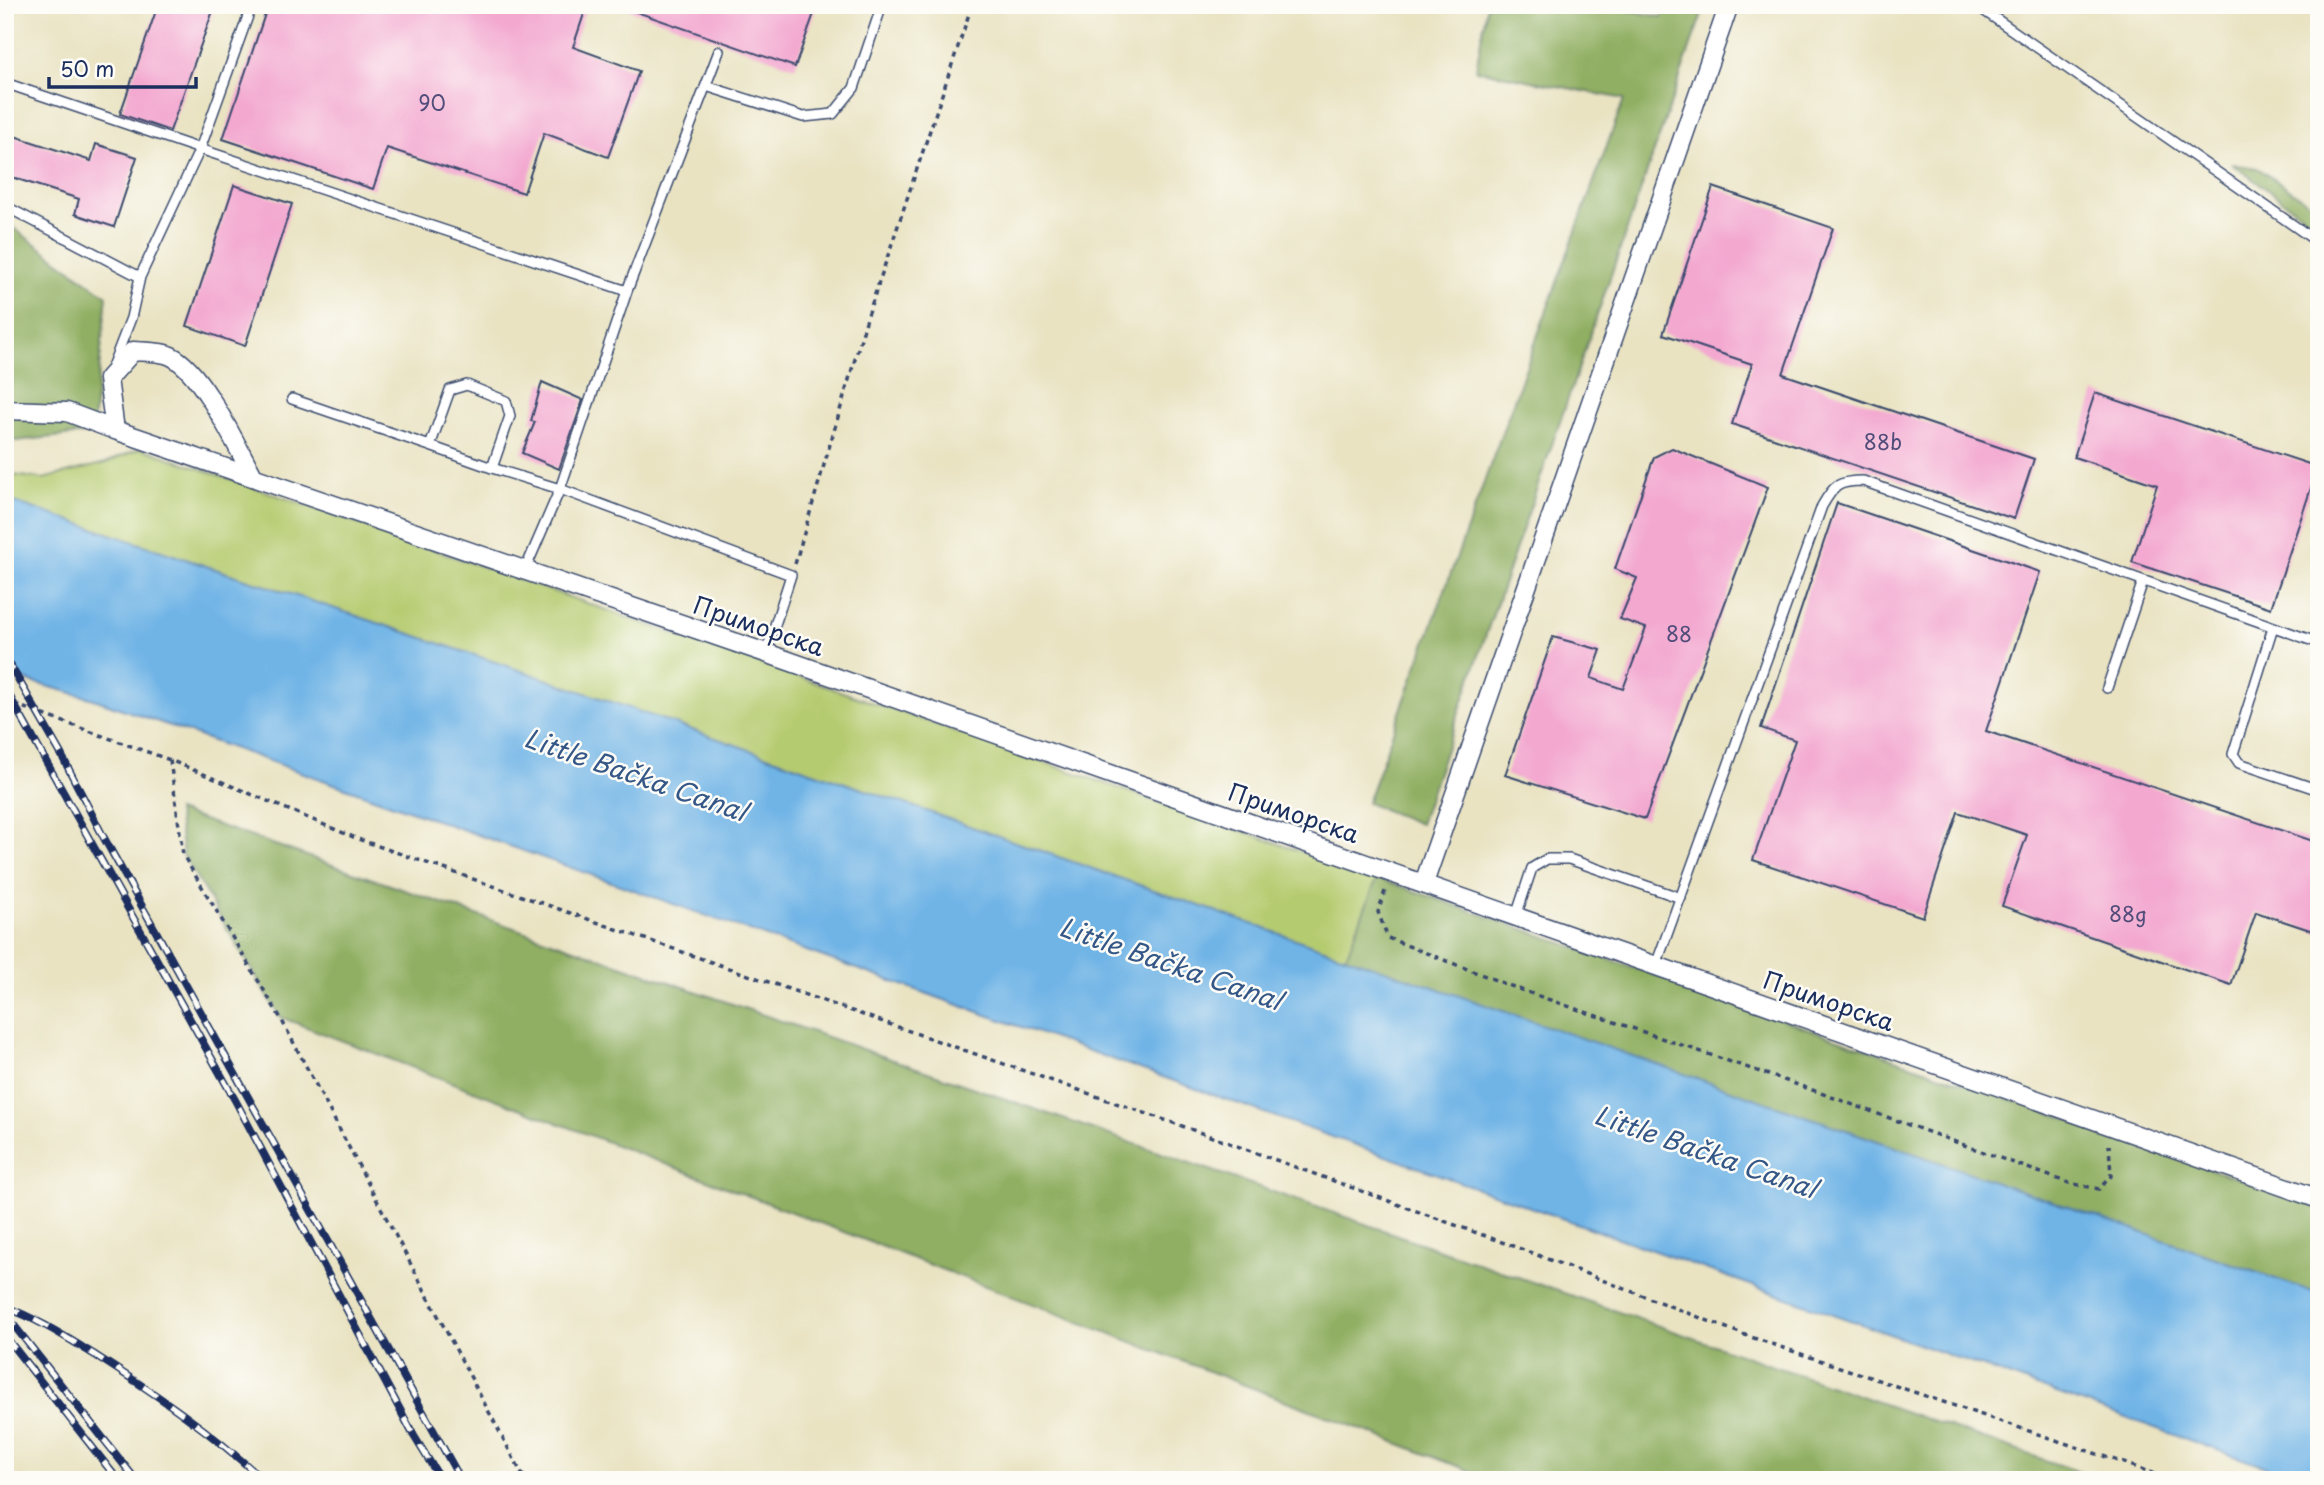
<svg xmlns="http://www.w3.org/2000/svg" width="2324" height="1485" viewBox="0 0 2324 1485" font-family="'Playpen Sans',sans-serif">
<style>
.green{fill:#b5cb6f;stroke:#687d66;stroke-width:2}
.forest{fill:#90af62;stroke:#566f60;stroke-width:2}
.water{fill:#6fb4e6;stroke:#4572a2;stroke-width:2}
.building{fill:#f3a8d0}
.lines{fill:none;stroke-linecap:round;stroke-linejoin:round}
.lane-casing{stroke:#3a4a6d;stroke-width:12}
.street-casing{stroke:#3a4a6d;stroke-width:21}
.path{stroke:#3a4a6d;stroke-width:3.5;stroke-dasharray:5 5;stroke-linecap:butt}
.lane{stroke:#fff;stroke-width:9}
.street{stroke:#fff;stroke-width:18}
.rail-casing{stroke:#1b2f5e;stroke-width:8}
.rail{stroke:#fdfcf7;stroke-width:5;stroke-dasharray:16;stroke-linecap:butt}
.labels{text-anchor:middle;dominant-baseline:central;stroke-width:5;stroke-linejoin:round;paint-order:stroke}
.number-label{font-size:21px;fill:#514d7a}
.street-label{font-size:24px;fill:#1b2f5e;stroke:#fdfcf7}
.water-label{font-size:26px;font-style:italic;fill:#345787;stroke:#fdfcf7}
</style>
<rect width="100%" height="100%" fill="#fdfcf7"/>
<filter id="ink" filterUnits="userSpaceOnUse"><feTurbulence type="fractalNoise" baseFrequency=".0143" numOctaves="2"/><feDisplacementMap in="SourceGraphic" scale="14" xChannelSelector="R" yChannelSelector="G"/><feConvolveMatrix kernelMatrix="1 2 1 2 8 2 1 2 1" color-interpolation-filters="sRGB"/></filter>
<filter id="wash" filterUnits="userSpaceOnUse"><feTurbulence type="fractalNoise" baseFrequency=".00686" numOctaves="4" result="noise"/><feDisplacementMap in="SourceGraphic" scale="28" xChannelSelector="R" yChannelSelector="G"/><feGaussianBlur stdDeviation="1.57" result="paint"/><feColorMatrix in="noise" values="0 0 0 0 0 0 0 0 0 0 0 0 0 0 0 0 0 1.4 0 .05"/><feComposite in="paint" operator="in"/></filter>
<g filter="url(#wash)">
<rect width="100%" height="100%" fill="#e9e3c2"/>
<!-- green -->
<path class="green" d="M141,448l1236,430 -31,79 -821,-285 -520,-173v-25l38,5 63,-16z"/>
<!-- forest -->
<path class="forest" d="M1487,5h115l60,12 4,-12h39l-285,819 -53,-21 257,-704 -148,-29z
M2232,164l25,4 62,41v18z
M5,222l102,74 -15,137 -77,8 -10,-4z
M177,811l1925,669h-608l-1214,-463 -97,-162z
M1377,878l942,329v87l-973,-337z"/>
<!-- water -->
<path class="water" d="M5,499l520,173 1794,622v186h-17l-2211,-782 -86,-23z"/>
<g id="blocks">
<!-- building -->
<path class="building" d="M158,5h57l-45,126 -50,-17z
M268,5h319l-14,42 66,24 -31,86 -64,-24 -20,60 -137,-45 -14,41 -150,-50z
M626,5h191l-22,62 -170,-59z
M5,133l86,28 5,-17 41,13 -23,70 -39,-13 4,-15 -74,-24z
M234,185l58,19 -47,142 -58,-20z
M1713,187l120,41 -50,146 251,85 -20,60 -282,-95 20,-60 -89,-30z
M542,382l41,18 -24,69 -37,-16 13,-31 -4,-1z
M2095,393l223,74 -47,141 -139,-46 25,-77 -83,-28z
M1672,448l96,39 -123,332 -140,-44 48,-138 48,13 -10,28 32,11 23,-61 -26,-9 17,-41 -22,-9 39,-112z
M1837,503l203,69 -54,159 333,112v90l-63,-21 -25,73 -229,-79 25,-71 -69,-23 -35,105 -170,-57 42,-120 -34,-12z"/>
</g>
</g>
<g filter="url(#ink)">
<use href="#blocks" fill-opacity="0" stroke="#3a4a6d" stroke-width="2"/>
<g class="lines">
<defs>
<path id="lane" d="M1976,5l343,238
M5,83l195,66 52,-144
M706,86l97,31 30,-3 21,-26 28,-83
M5,206l135,71
M627,291l92,-240
M112,367l19,-49 9,-41 60,-128 427,142 -67,198 -68,-21 18,-52 -4,-15 -39,-16 -17,5 -20,56 -138,-47
M430,446l62,22
M525,570l35,-81 231,86 -25,78
M2273,627l-40,127 6,9 80,27
M2107,688l36,-107
M1516,916l16,-48 15,-9h22l112,39
M1656,965l166,-459c12,-21 16,-25 41,-25l456,162"/>
<path id="street" d="M5,410l62,2 48,18
M253,476c-17,-31 -51,-105 -82,-120 -10,-5 -27,-4 -38,-5l-25,28 7,51 651,223 1553,546
M1424,883l305,-878"/>
</defs>
<!-- lane casing -->
<use href="#lane" class="lane-casing"/>
<!-- street casing -->
<use href="#street" class="street-casing"/>
<!-- path -->
<path class="path" d="M795,564l72,-246 105,-313
M5,701l165,59 188,79 824,287 342,124 221,85 429,145
M170,760l13,95 97,162 245,463
M1385,891l-7,21 10,26 133,52 283,97 265,96 30,6 12,-13 -2,-31"/>
<!-- lane -->
<use href="#lane" class="lane"/>
<!-- street -->
<use href="#street" class="street"/>
<defs>
<path id="rail" d="M5,656l56,98 43,84 357,642
M5,688l230,412 179,336 27,44
M5,1307c31,11 62,31 90,48 58,37 117,77 168,125
M5,1314l131,166
M5,1336l113,144"/>
</defs>
<!-- rail casing -->
<use href="#rail" class="rail-casing"/>
<!-- rail -->
<use href="#rail" class="rail"/>
</g>
</g>
<g class="labels">
<!-- number labels -->
<g class="number-label">
<text x="432" y="102">90</text>
<text x="1883" y="441">88b</text>
<text x="1679" y="633">88</text>
<text x="2128" y="913">88g</text>
</g>
<!-- street labels -->
<g class="street-label">
<text transform="translate(759 625) rotate(19)">Приморска</text>
<text transform="translate(1294 812) rotate(19)">Приморска</text>
<text transform="translate(1829 1000) rotate(19)">Приморска</text>
</g>
<!-- water labels -->
<g class="water-label">
<text transform="translate(636 774) rotate(19)">Little Bačka Canal</text>
<text transform="translate(1171 963) rotate(19)">Little Bačka Canal</text>
<text transform="translate(1706 1151) rotate(19)">Little Bačka Canal</text>
</g>
</g>
<!-- margin -->
<rect width="2324" height="1485" fill="none" stroke="#fdfcf7" stroke-width="28"/>
<!-- scale -->
<path d="M49 77v10h147v-10" fill="none" stroke="#1b2f5e" stroke-width="3.5"/>
<text x="60" y="77" font-size="21" fill="#1b2f5e" stroke="#fdfcf7" stroke-width="5" paint-order="stroke">50 m</text>
</svg>
